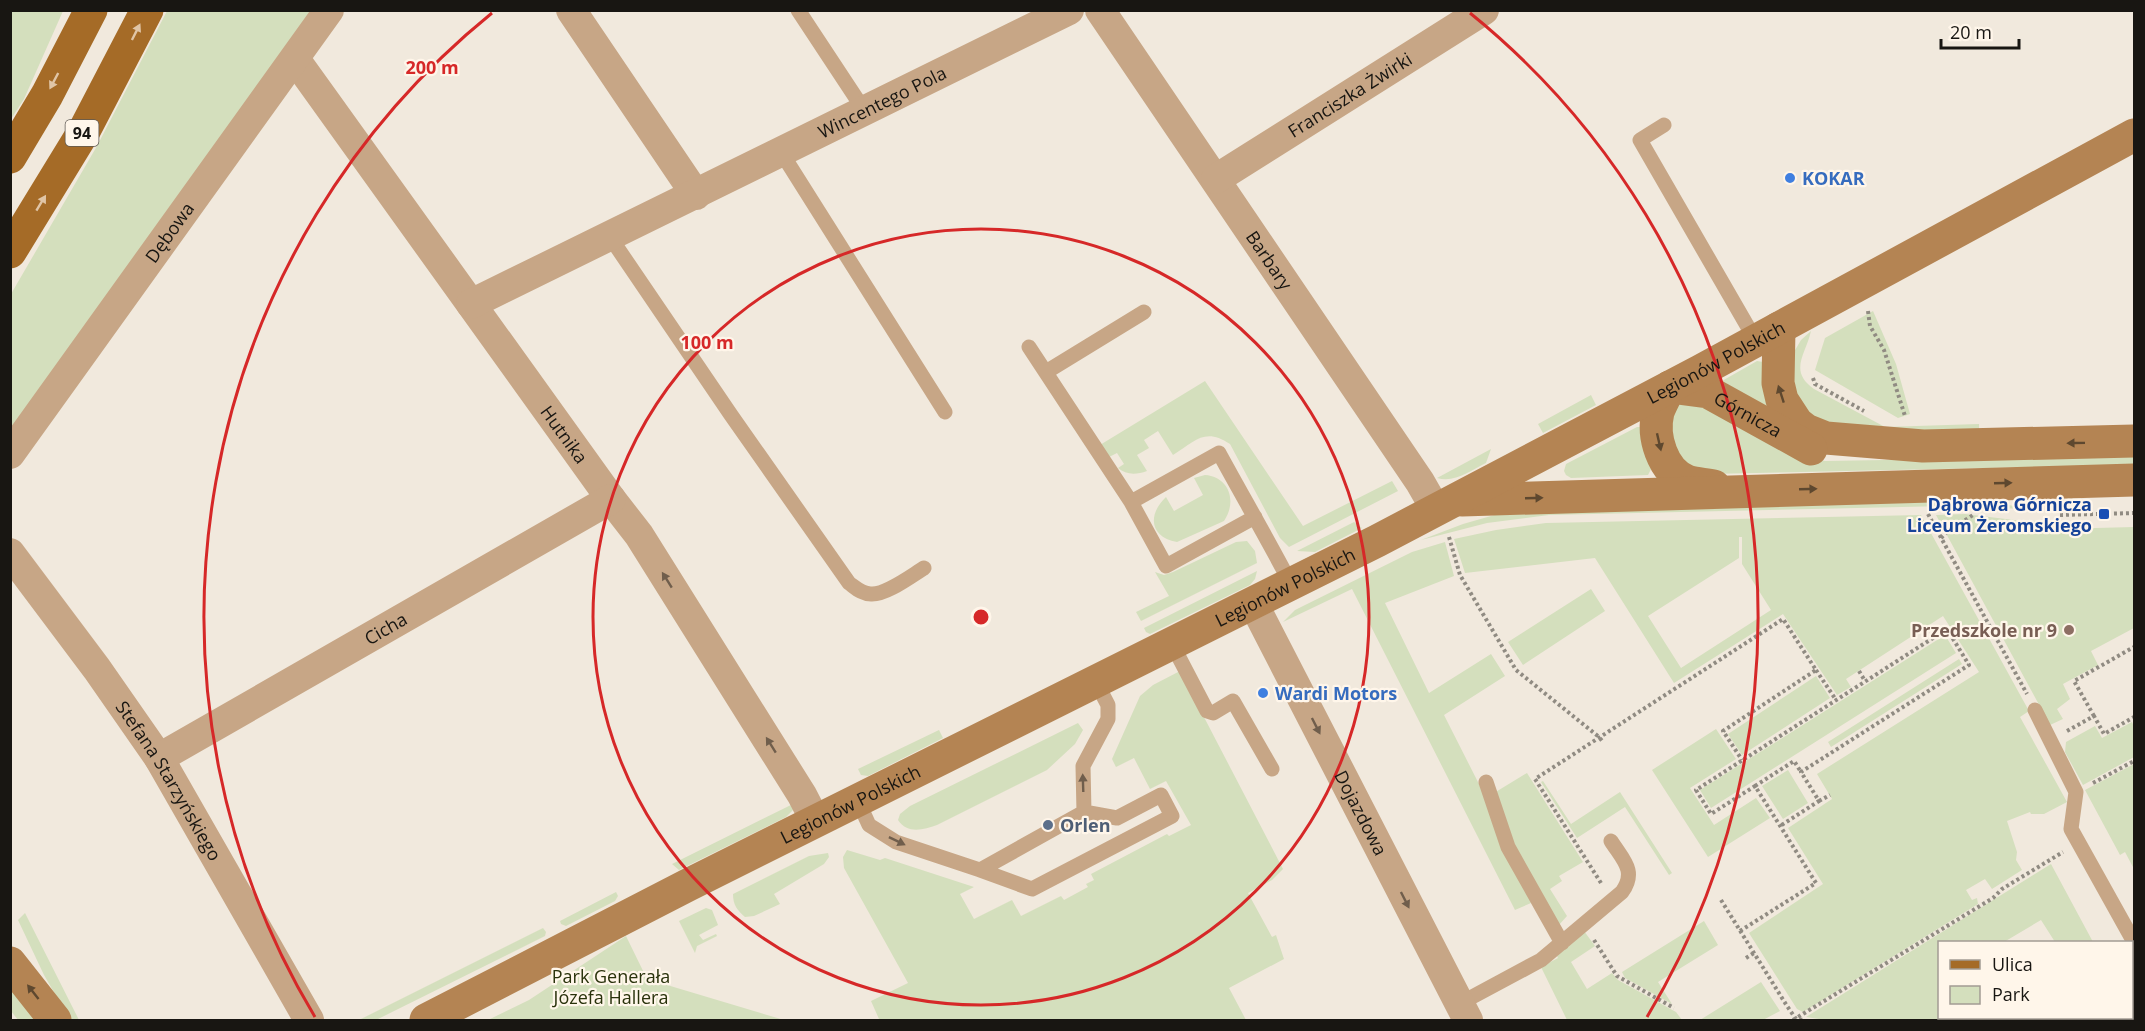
<svg xmlns="http://www.w3.org/2000/svg" width="2145" height="1031" font-family="'Open Sans',sans-serif">
  <style>
    .green { fill: #d4dfbd; fill-rule: evenodd }
    .lines { fill: none; stroke-linecap: round; stroke-linejoin: round }
    .path { stroke: #908b82; stroke-width: 4; stroke-dasharray: 3 3; stroke-linecap: butt }
    .lane { stroke: #c7a686; stroke-width: 15 }
    .street { stroke: #c7a686; stroke-width: 30 }
    .secondary { stroke: #b48453; stroke-width: 33 }
    .primary { stroke: #a56b27; stroke-width: 33 }
    .oneway { fill: #e0c5a6 }
    .oneway2 { fill: #5e482f }
    .oneway3 { fill: #705e4c }
    .ring { fill: none; stroke: #d62828; stroke-width: 3 }
    .shop-dot { fill: #3f7fe0; stroke: #fff6ea; stroke-width: 2 }
    .transit-dot { fill: #1a4fb4; stroke: #fff6ea; stroke-width: 2 }
    .education-dot { fill: #8d6e63; stroke: #fff6ea; stroke-width: 2 }
    .service-dot { fill: #5c6f8a; stroke: #fff6ea; stroke-width: 2 }
    .labels { text-anchor: middle; dominant-baseline: central; stroke-width: 4.5; stroke-linejoin: round; paint-order: stroke }
    .shield { fill: #fff6ea; stroke: #5d5953; stroke-width: 1.5 }
    .shield-label { font-size: 16px; font-weight: bold; fill: #181612 }
    .street-label { font-size: 18px; fill: #181612; stroke: #fff6ea }
    .shop-label { font-size: 18px; font-weight: bold; fill: #366cbe; stroke: #fff6ea; text-anchor: start }
    .transit-label { font-size: 18px; font-weight: bold; fill: #164399; stroke: #fff6ea; text-anchor: end }
    .education-label { font-size: 18px; font-weight: bold; fill: #785e54; stroke: #fff6ea; text-anchor: end }
    .service-label { font-size: 18px; font-weight: bold; fill: #4e5e75; stroke: #fff6ea; text-anchor: start }
    .park-label { font-size: 18px; fill: #29320b; stroke: #fff6ea }
    .centre { fill: #d62828; stroke: #fff6ea; stroke-width: 3 }
    .ring-label { font-size: 18px; text-anchor: middle; font-weight: bold; fill: #d62828; stroke: #fff6ea; stroke-width: 4.5; stroke-linejoin: round; paint-order: stroke }
  </style>
  <rect width="100%" height="100%" fill="#f1e9dd"/>
  <path class="green" d="M11,10L63,11L24,99L11,119Z
    M167,11H316L10,436L11,294L97,146Z
    M1873,311L1896,364L1910,414L1898,418L1815,370L1825,338Z
    M1811,331C1806,354 1788,371 1814,389L1885,427L1979,424V431L1847,433L1798,412L1791,357L1801,340Z
    M1757,361L1763,362L1771,410L1722,381Z
    M1205,381L1303,526L1392,481L1398,491L1289,547L1280,538L1230,444C1205,427 1195,441 1173,455L1158,431L1144,440L1149,448L1137,455L1147,471C1136,475 1126,475 1118,468L1124,464L1117,453L1107,458L1095,448Z
    M1591,395L1596,405L1543,433L1538,424Z
    M1688,400L1813,458L1825,461L2134,456V465L1709,474L1693,471L1668,441L1675,407Z
    M1637,427H1641L1651,469L1648,475L1571,478L1566,475L1564,471L1566,464Z
    M1491,449L1486,463C1470,471 1455,483 1437,478Z
    M1205,475C1230,477 1237,502 1224,521L1177,542C1150,537 1147,515 1166,497L1174,511L1203,495L1194,478Z
    M1983,499L2026,509L1947,506L1549,515L1487,523L1421,540L1463,524L1498,514Z
    M1965,514L2022,521H2056L2057,529L2134,527V628L2091,651L2098,665L2063,684L2070,699L2057,709L2063,719L2050,725L1936,515Z
    M1921,515L2029,711L2020,717L2067,802L2044,814H2031L2030,812L2007,821L2017,852L2016,860L2022,870L1992,889L1985,879L1966,890L1972,900L1977,898L1978,904L1803,1012L1797,1009L1749,933L1823,884L1788,828L1832,799L1817,774L1979,672L1943,616L1846,679L1851,687L1837,695L1783,614L1674,683L1595,558L1465,573L1454,539L1496,530L1546,523ZM1739,537H1742V564L1771,610L1681,668L1648,616L1739,558Z
    M1354,522L1362,528L1315,552L1297,551Z
    M1247,541L1255,551L1257,563L1141,621L1136,612L1169,596L1155,572L1164,575L1173,572L1236,542Z
    M1445,542L1454,576L1385,603L1429,693L1491,654L1505,676L1444,715L1482,790L1531,903L1515,910L1352,589L1283,622L1295,610L1412,552Z
    M1257,571L1255,579L1250,585L1150,634L1146,632L1144,628Z
    M1591,589L1605,611L1523,665L1508,642Z
    M1945,635L1956,653L1711,808L1700,790Z
    M1959,659L1962,664L1831,747L1828,742Z
    M1180,671L1283,869L1272,880L1248,893L1272,937L1276,935L1284,959L1229,988L1246,1020H877L879,1019L871,1001L908,983L844,868L843,857L847,850L880,860L885,858L974,887L960,894L974,919L1012,900L1021,916L1061,896L1064,900L1088,887L1086,884L1094,880L1091,874L1167,834L1169,836L1191,825L1166,781L1150,789L1134,758L1116,767L1112,759L1140,696L1153,685Z
    M1816,676L1830,698L1742,755L1728,734Z
    M2132,722L2134,727V757L2083,785L2065,752L2066,742L2095,726L2102,738Z
    M1078,723L1083,730L1075,744L1047,770L937,825C923,830 907,834 898,820L900,814L910,806Z
    M1716,729L1736,759L1690,788L1714,825L1756,798L1770,818L1708,857L1652,770Z
    M939,730L943,738L868,776L861,775L858,769Z
    M2134,764V869L2125,852L2120,855L2085,790Z
    M1788,770L1808,803L1783,819L1762,786Z
    M1527,773L1583,862L1559,876L1562,881L1550,889L1567,916L1558,926L1517,855L1494,793Z
    M1543,781L1571,824L1620,792L1672,873L1669,875L1625,807L1577,838L1541,782Z
    M795,803L793,810L786,817L679,870L672,864Z
    M828,853L829,857L824,864L774,894L780,904L754,916L745,917C737,910 733,905 733,894L809,856Z
    M2051,864L2093,942H2055L2041,920L2004,942H1940V1018H2010L2012,1020H1825L1806,1017Z
    M616,892L618,896L615,901L566,926L561,924L560,921Z
    M706,908L712,910L718,925L699,935L703,940L716,934L717,936L697,946L695,953L679,921Z
    M25,913L79,1020H70L44,975L18,920Z
    M1704,921L1718,945L1658,982L1672,1004L1625,978L1622,972Z
    M543,928L546,932L545,936L376,1020H359Z
    M1584,931L1595,946L1571,962L1587,989L1612,973L1618,980L1676,1012L1682,1020H1567L1541,967L1558,958L1557,956Z
    M626,936L647,979L784,1020H488L529,1000Z
    M1761,982L1780,1011L1763,1020H1700Z
    M10,985L37,1020H18L11,1011Z"/>
  <g class="lines">
    <path class="path" d="M1868,311L1870,326L1884,350L1905,416
      M1813,378L1815,384L1864,411
      M1928,514L2027,694
      M2060,515L2134,513
      M1449,537L1460,575L1516,670L1599,737L1603,742
      M1941,538L1947,532L1973,515
      M1816,670L1836,700
      M1859,671L1865,681
      M2094,716L2074,681L2134,647
      M2067,731L2094,716L2104,734L2134,717
      M2093,783L2134,761
      M1755,786L1794,761L1801,772
      M1819,801L1830,795
      M1601,883L1535,779L1783,619L1816,670L1723,731L1742,760
      M1721,900L1787,1006L1796,1019L1805,1020
      M1740,931L1816,883L1755,786L1711,814L1696,790L1947,629L1969,665L1801,772L1819,801L1780,826
      M1594,940L1617,976L1674,1008
      M1746,958L1754,953
      M2132,989L2134,988
      M1793,1020L1993,898L2002,889L2063,852
      M2078,1020L2084,1018"/>
    <path class="lane" d="M798,10L864,110
      M1664,125L1640,140L1756,341
      M781,152L945,412
      M610,237L731,415L849,583C856,588 862,594 871,594C886,595 911,576 924,568
      M1029,347L1131,502
      M1046,372L1144,312
      M1255,517L1166,566L1131,502L1219,453C1243,497 1268,540 1291,584
      M1172,644L1207,711L1213,713L1233,701L1272,769
      M2035,710L2076,792L2071,829L2134,942
      M1486,782L1508,847L1562,943
      M858,801L869,825L896,842L980,870L1084,812L1083,766L1108,719V705L1096,682
      M980,870L1032,889L1172,816L1161,795L1117,818L1084,812
      M1459,1004L1541,960L1622,892C1637,871 1623,860 1611,841"/>
    <g class="street">
      <path d="M571,10L696,195"/>
      <path id="s1" d="M1100,10L1420,482L1436,510"/>
      <path id="s2" d="M295,59L611,499L639,535L802,795L816,822"/>
      <path id="s3" d="M1216,179L1484,10"/>
      <path id="s4" d="M471,304L1069,10"/>
      <path id="s5" d="M10,454L329,10"/>
      <path id="s6" d="M10,553L97,669L159,758L309,1020"/>
      <path id="s7" d="M1253,603L1468,1020"/>
      <path id="s8" d="M159,758L611,499"/>
    </g>
    <g class="secondary">
      <path d="M1779,328L1778,383L1782,400L1797,423L1806,430L1826,438L1923,446L2134,441"/>
      <path id="s9" d="M1670,387L1708,392L1811,449"/>
      <path d="M1670,387C1666,395 1661,404 1658,412C1652,436 1662,471 1687,481C1695,484 1705,484 1714,486"/>
      <path d="M1462,500L2134,480"/>
      <path d="M10,963L55,1020"/>
      <path id="s10" d="M426,1020L688,885L1377,541L1700,371L2134,135"/>
    </g>
    <path class="primary" d="M10,157L47,95L91,10
      M10,252L84,131L147,10"/>
  </g>
  <defs><path id="oneway-solid" d="M-6-.8H1V-3.2L6.5 0L1 3.2V.8H-6Z" transform="scale(1.5)"/></defs>
  <g class="oneway">
    <use href="#oneway-solid" transform="translate(136 32) rotate(-63)"/>
    <use href="#oneway-solid" transform="translate(54 81) rotate(118)"/>
    <use href="#oneway-solid" transform="translate(41 203) rotate(-59)"/>
  </g>
  <g class="oneway2">
    <use href="#oneway-solid" transform="translate(1781 394) rotate(-108)"/>
    <use href="#oneway-solid" transform="translate(1659 442) rotate(77)"/>
    <use href="#oneway-solid" transform="translate(2076 443) rotate(179)"/>
    <use href="#oneway-solid" transform="translate(2003 483) rotate(-2)"/>
    <use href="#oneway-solid" transform="translate(1808 489) rotate(-2)"/>
    <use href="#oneway-solid" transform="translate(1534 498) rotate(-2)"/>
    <use href="#oneway-solid" transform="translate(33 992) rotate(-128)"/>
  </g>
  <g class="oneway3">
    <use href="#oneway-solid" transform="translate(667 580) rotate(-122)"/>
    <use href="#oneway-solid" transform="translate(1316 726) rotate(63)"/>
    <use href="#oneway-solid" transform="translate(771 745) rotate(-122)"/>
    <use href="#oneway-solid" transform="translate(1083 783) rotate(-92)"/>
    <use href="#oneway-solid" transform="translate(897 841) rotate(26)"/>
    <use href="#oneway-solid" transform="translate(1405 900) rotate(63)"/>
  </g>
  <g class="ring">
    <circle cx="981" cy="617" r="388"/>
    <path d="M315 1017A777 777 0 0 1 492 13M1470 13A777 777 0 0 1 1647 1017"/>
  </g>
  <g class="shop-dot">
    <circle cx="1790" cy="178" r="6"/>
    <circle cx="1263" cy="693" r="6"/>
  </g>
  <rect class="transit-dot" x="2098" y="508" width="12" height="12" rx="3"/>
  <circle class="education-dot" cx="2069" cy="630" r="6"/>
  <circle class="service-dot" cx="1048" cy="825" r="6"/>
  <g class="labels">
    <rect class="shield" x="65.5" y="120" width="33" height="26" rx="4.5"/>
    <g class="shield-label">
      <text x="82" y="133">94</text>
    </g>
    <g class="street-label">
      <text stroke="none"><textPath href="#s3" startOffset="158">Franciszka Żwirki</textPath></text>
      <text stroke="none"><textPath href="#s4" startOffset="458">Wincentego Pola</textPath></text>
      <text stroke="none"><textPath href="#s5" startOffset="273">Dębowa</textPath></text>
      <text stroke="none"><textPath href="#s1" startOffset="302">Barbary</textPath></text>
      <text stroke="none"><textPath href="#s10" startOffset="1448">Legionów Polskich</textPath></text>
      <text stroke="none"><textPath href="#s9" startOffset="84">Górnicza</textPath></text>
      <text stroke="none"><textPath href="#s2" startOffset="462">Hutnika</textPath></text>
      <text stroke="none"><textPath href="#s10" startOffset="962">Legionów Polskich</textPath></text>
      <text stroke="none"><textPath href="#s8" startOffset="261">Cicha</textPath></text>
      <text stroke="none"><textPath href="#s6" startOffset="278">Stefana Starzyńskiego</textPath></text>
      <text stroke="none"><textPath href="#s10" startOffset="476">Legionów Polskich</textPath></text>
      <text stroke="none"><textPath href="#s7" startOffset="236">Dojazdowa</textPath></text>
    </g>
    <g class="shop-label">
      <text x="1802" y="178">KOKAR</text>
      <text x="1275" y="693">Wardi Motors</text>
    </g>
    <g class="transit-label">
      <text x="2092" y="504">Dąbrowa Górnicza<tspan x="2092" dy="21">Liceum Żeromskiego</tspan></text>
    </g>
    <g class="education-label">
      <text x="2057" y="630">Przedszkole nr 9</text>
    </g>
    <g class="service-label">
      <text x="1060" y="825">Orlen</text>
    </g>
    <g class="park-label">
      <text x="611" y="976">Park Generała<tspan x="611" dy="21">Józefa Hallera</tspan></text>
    </g>
  </g>
  <circle cx="981" cy="617" r="9" class="centre"/>
  <g class="ring-label">
    <text x="432" y="74">200 m</text>
    <text x="707" y="349">100 m</text>
  </g>
  <rect width="2145" height="1031" fill="none" stroke="#181612" stroke-width="24"/>
  <rect x="1938" y="941" width="195" height="78" fill="#fff6ea" stroke="#a39c94" stroke-width="1.5"/>
  <rect x="1950" y="960" width="30" height="9" fill="#a56b27" stroke="#a39c94" stroke-width="1.5"/>
  <text x="1992" y="971" font-size="18" fill="#181612">Ulica</text>
  <rect x="1950" y="986" width="30" height="18" fill="#d4dfbd" stroke="#a39c94" stroke-width="1.5"/>
  <text x="1992" y="1001" font-size="18" fill="#181612">Park</text>
  <path d="M1941 39v9h78v-9" fill="none" stroke="#181612" stroke-width="3"/>
  <text x="1950" y="39" font-size="18" fill="#181612" stroke="#fff6ea" stroke-width="4.5" paint-order="stroke">20 m</text>
</svg>
